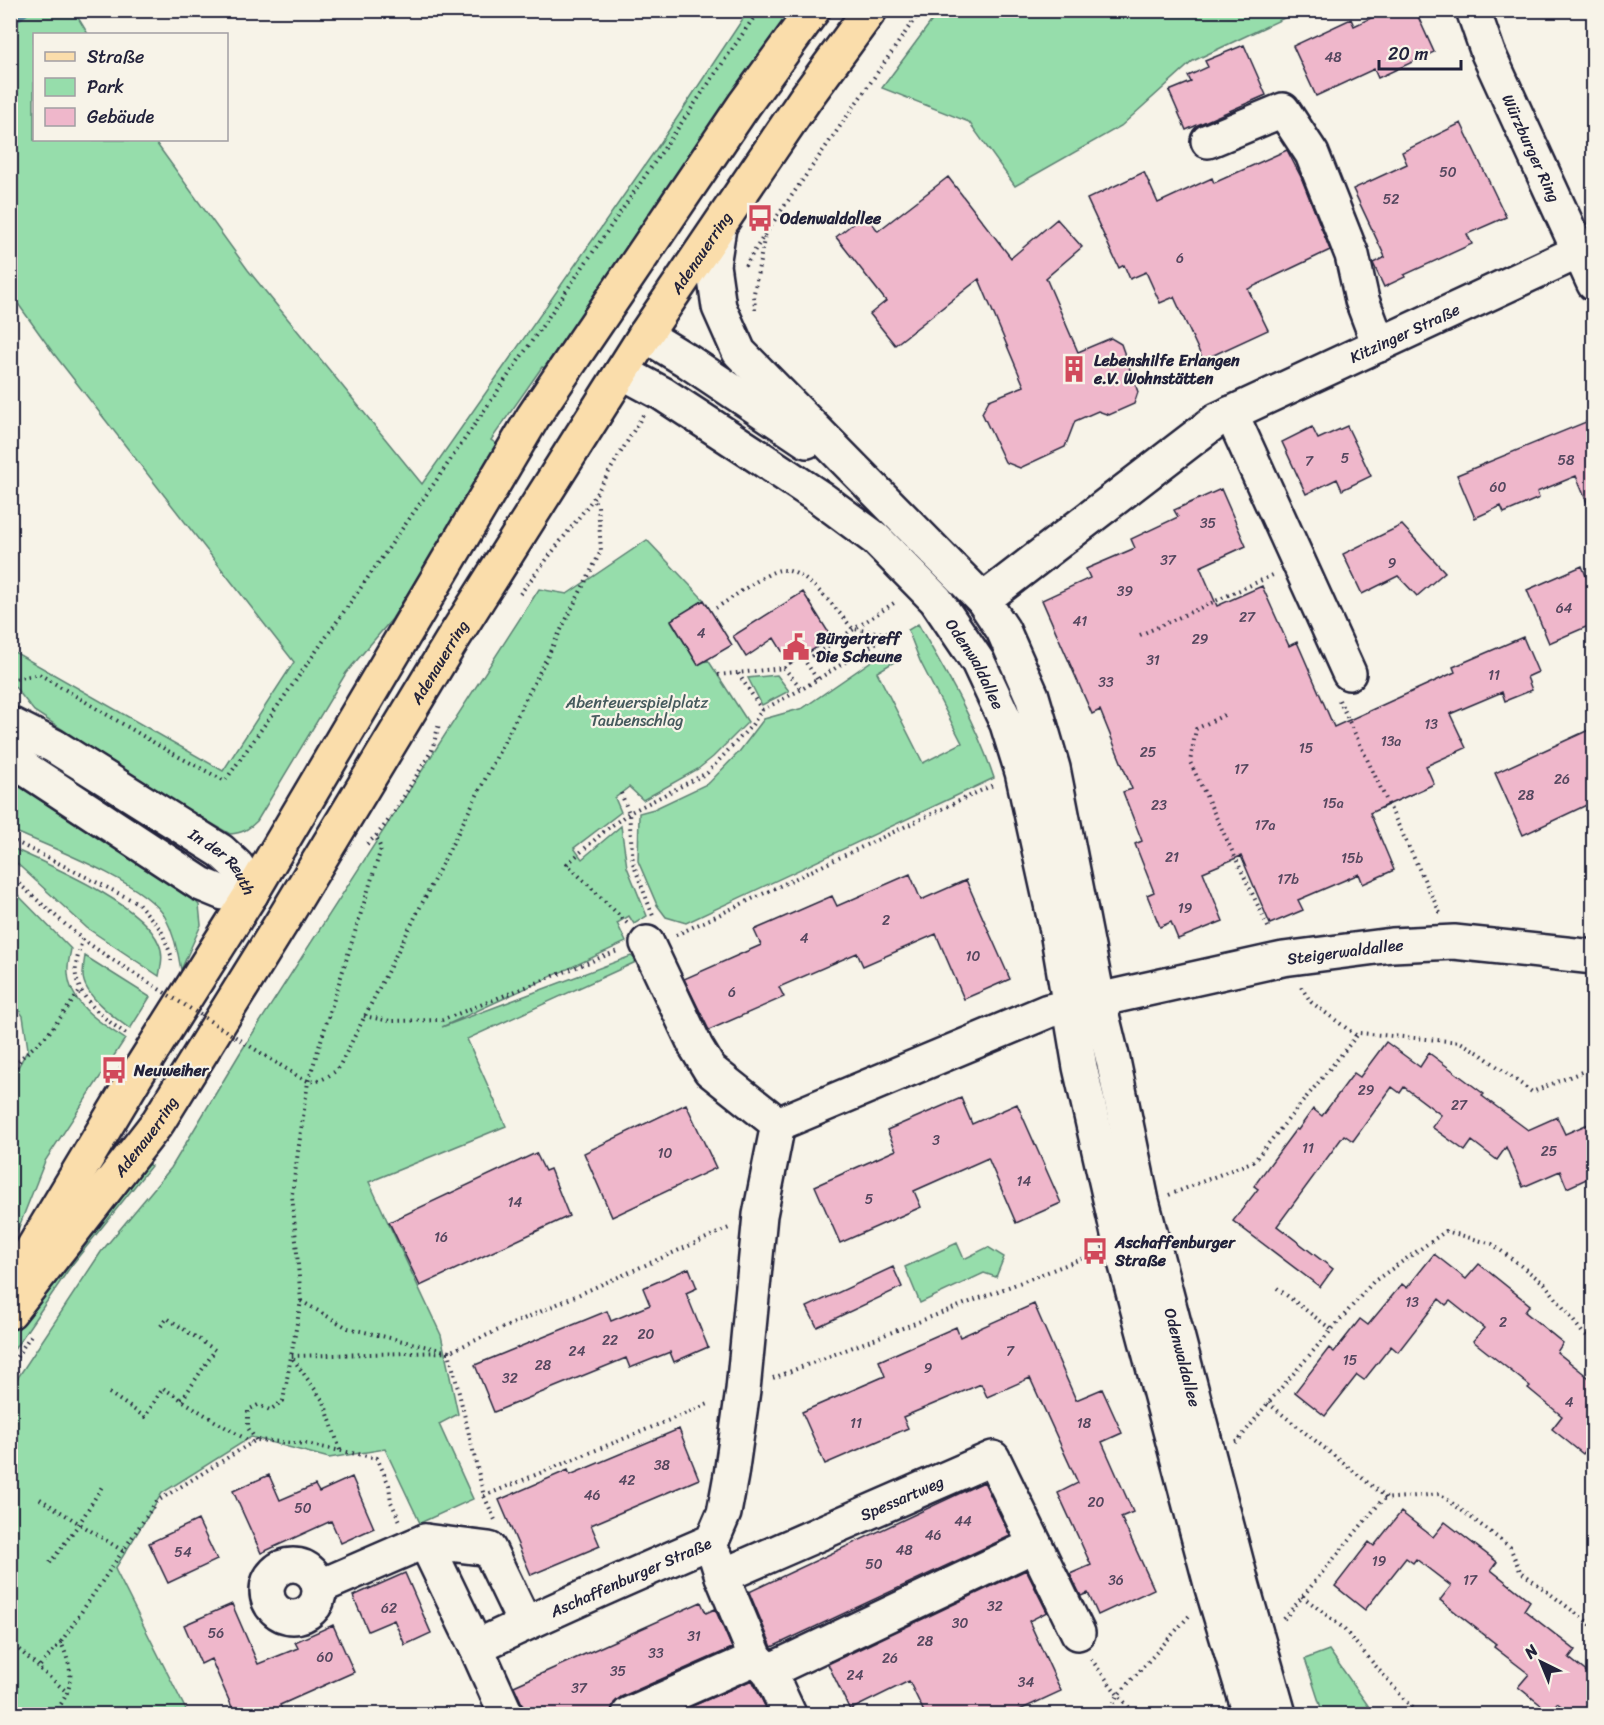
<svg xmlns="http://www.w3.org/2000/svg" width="1604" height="1725" font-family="Sriracha,sans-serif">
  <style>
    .green { fill: #96ddab; stroke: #5c8073; stroke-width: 1.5 }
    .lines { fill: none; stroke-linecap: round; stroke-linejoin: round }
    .stream { stroke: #6292a4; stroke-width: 8 }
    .building { fill: #efb7cb; stroke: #22223b; stroke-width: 1.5 }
    .minor-casing { stroke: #22223b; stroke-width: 38 }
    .major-casing { stroke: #22223b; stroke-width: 38 }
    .path { stroke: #22223b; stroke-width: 4; stroke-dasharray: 1.5 4.5; stroke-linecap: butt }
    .minor { stroke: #f7f3e8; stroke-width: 33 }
    .major { stroke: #faddab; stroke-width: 33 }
    .path-bridge { stroke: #22223b; stroke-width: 4; stroke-dasharray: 1.5 4.5; stroke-linecap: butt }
    .labels { text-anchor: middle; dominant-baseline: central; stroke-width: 4.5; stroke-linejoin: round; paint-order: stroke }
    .number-label { font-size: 14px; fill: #55475f }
    .street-label { font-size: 16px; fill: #22223b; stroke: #f7f3e8 }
    .poi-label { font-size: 16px; font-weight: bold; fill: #22223b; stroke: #f7f3e8; text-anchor: start }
    .park-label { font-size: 16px; fill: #455a5d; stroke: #f7f3e8 }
  </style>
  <rect width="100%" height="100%" fill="#f7f3e8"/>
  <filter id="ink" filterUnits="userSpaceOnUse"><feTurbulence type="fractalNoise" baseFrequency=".0167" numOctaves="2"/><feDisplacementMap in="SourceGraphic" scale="12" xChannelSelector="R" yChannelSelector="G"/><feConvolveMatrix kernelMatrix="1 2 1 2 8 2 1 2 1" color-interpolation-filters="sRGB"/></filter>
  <g filter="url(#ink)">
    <path class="green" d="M10,11H74L88,34H34V140H154L248,270L422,484L659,145L748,11H793L549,370L542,367L491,440L498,445L392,619L346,673L257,821C248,830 242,833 230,834L169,799L34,711L11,682V650L223,771L294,662L54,354L11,294Z
      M939,11V10L1299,11L1193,61L1121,126L1015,186L969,122L882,88Z
      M647,540L704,600L671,621L698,665L708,660L748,722L713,757L698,769L643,800L629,787L615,798L621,812L574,848L582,859L621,826L627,867L647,916L634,924L629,916L617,923L626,942L442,1027L631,956L638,961L467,1039L506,1126L369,1182L441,1335L458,1414L439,1424L473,1499L420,1523L385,1449L329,1458L251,1437L162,1493L115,1569L188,1714H11V1388L101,1252L171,1168L240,1053L539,589L567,594Z
      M918,624C947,674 976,723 994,778L686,923L666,917L657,905L638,861L639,813L654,809L709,783L739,752L764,719L803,708L886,651L894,662L877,672L923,763L962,743L920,661L908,630Z
      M777,675L789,691L762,705L748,678Z
      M10,780L134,861L179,883L199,905L201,925L181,970C178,951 174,934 165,917C146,883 48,846 11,830Z
      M10,847C49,865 143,904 159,944C164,954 161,966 159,976L87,928L11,858Z
      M11,888L71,949C70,956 67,965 68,973C70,1005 101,1023 125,1039L45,1161L11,1247V1080L28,1049L23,1016L11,999Z
      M85,956L150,997L130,1029C115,1018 84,996 83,976C83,969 84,962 85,956Z
      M146,1163L151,1166L71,1266L11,1354V1328Z
      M957,1243L964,1259L988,1247L1004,1257L996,1277L984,1273L920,1303L905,1267Z
      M1329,1650L1374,1714H1323L1305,1659Z"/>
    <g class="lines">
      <path class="stream" d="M10,22L28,10"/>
    </g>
    <path class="building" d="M1388,10H1415L1434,52L1378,78L1374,69L1316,96L1293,46L1351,19L1354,26Z
      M1244,45L1266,95L1186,130L1169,91L1191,82L1188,76L1208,67L1205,61Z
      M1461,123L1506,217L1467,234L1472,244L1404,275L1405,277L1384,287L1373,263L1385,257L1353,189L1407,164L1402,152Z
      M1287,150L1301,177L1330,250L1248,289L1268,330L1203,360L1174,297L1160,303L1146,272L1130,279L1124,265L1119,268L1087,199L1144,172L1158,203L1212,178L1214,183Z
      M948,177L1011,258L1057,219L1082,247L1046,278L1078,352L1111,338L1121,344L1138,392L1134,404L1109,415L1098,411L1075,421L1065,447L1020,468L1005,462L982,413L989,400L1024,386L979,279L895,345L870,314L886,301L836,237L865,214L878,231Z
      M1593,419V517L1576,476L1537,492L1539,498L1504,513L1501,506L1475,518L1457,475Z
      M1347,426L1371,476L1342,490L1337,479L1306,494L1282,442L1312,427L1318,439Z
      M1221,489L1246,546L1200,567L1217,606L1262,586L1289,646L1297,642L1334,727L1455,672L1453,667L1523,637L1538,672L1527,677L1532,690L1505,701L1502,692L1450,714L1466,748L1426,766L1434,784L1370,813L1394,870L1363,884L1359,874L1298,900L1303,910L1270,924L1241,856L1203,872L1223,921L1178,939L1171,922L1160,927L1147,895L1154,892L1135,844L1142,841L1123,792L1132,789L1100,710L1092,714L1042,600L1090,578L1086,569L1135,548L1131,539L1178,517L1174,510Z
      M1402,525L1445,572L1417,596L1398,576L1362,594L1343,554Z
      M1582,566L1593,593V624L1549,643L1527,590Z
      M803,592L832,638L790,664L774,638L746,657L733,636Z
      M704,600L732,645L698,665L671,620Z
      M1593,728V802L1523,835L1495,773Z
      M910,874L921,900L966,880L1010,979L964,999L936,934L863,966L857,953L779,987L784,997L709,1030L684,979L761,945L754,930L832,896L837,906Z
      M1386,1042L1420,1067L1429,1053L1484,1094L1482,1096L1528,1130L1557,1117L1565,1134L1588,1124L1593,1137V1176L1567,1188L1560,1171L1523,1187L1506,1147L1497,1160L1472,1141L1465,1151L1432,1127L1441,1115L1404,1087L1400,1093L1392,1087L1353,1141L1344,1135L1277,1226L1333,1269L1320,1287L1233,1221L1258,1189L1254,1186L1296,1129L1298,1130L1313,1109L1322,1116L1354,1073L1360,1077Z
      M961,1098L972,1124L1017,1104L1061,1203L1016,1223L988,1158L914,1191L921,1207L840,1243L815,1186L896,1150L887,1130Z
      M686,1104L716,1168L612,1217L584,1153Z
      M536,1153L545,1171L550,1169L569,1216L420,1286L389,1222Z
      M1434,1254L1466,1279L1479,1264L1530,1305L1525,1312L1563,1343L1557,1352L1593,1381V1441L1583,1454L1552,1429L1562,1416L1528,1388L1530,1386L1473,1341L1484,1328L1450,1301L1446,1305L1439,1299L1398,1352L1391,1346L1364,1380L1357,1375L1325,1416L1295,1392L1329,1348L1334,1352L1360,1319L1368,1325L1402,1284L1407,1288Z
      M893,1267L902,1287L817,1327L807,1307Z
      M689,1268L697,1288L686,1293L708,1347L674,1362L670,1352L630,1368L626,1358L494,1412L475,1365L607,1311L611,1321L650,1305L643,1288Z
      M1034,1304L1076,1400L1102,1389L1122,1433L1102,1442L1133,1512L1121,1517L1154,1589L1098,1615L1088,1593L1081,1596L1070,1574L1091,1565L1058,1493L1078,1483L1030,1378L987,1397L981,1384L903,1417L908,1428L825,1464L802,1412L885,1376L879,1361L956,1327L960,1337Z
      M679,1429L699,1479L591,1525L600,1546L531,1575L499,1500L568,1470L570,1475Z
      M269,1475L280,1500L315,1485L319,1492L352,1477L374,1528L341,1543L331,1521L261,1553L233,1491Z
      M984,1482L1010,1536L772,1647L749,1592Z
      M1401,1512L1433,1537L1445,1522L1497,1562L1491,1570L1530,1601L1524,1610L1575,1650L1569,1658L1593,1677V1714H1572L1557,1703L1550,1712L1518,1687L1529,1674L1494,1647L1496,1644L1440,1600L1451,1586L1416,1559L1413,1563L1406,1558L1365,1610L1335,1586L1369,1542L1374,1546Z
      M198,1520L217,1560L168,1583L149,1543Z
      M1026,1570L1047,1612L1029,1621L1061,1691L1011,1714H925L909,1681L850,1710L828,1664Z
      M405,1573L431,1633L405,1645L394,1620L368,1631L353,1596Z
      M701,1602L706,1613L715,1609L732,1648L621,1697L614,1703L611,1714H525L523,1706L514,1686Z
      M232,1604L258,1664L298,1648L295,1642L333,1625L354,1672L280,1705L284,1714H235L211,1659L201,1664L184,1625Z
      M752,1680L769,1714H674Z"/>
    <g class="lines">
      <defs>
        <g id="minor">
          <path id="s1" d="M1473,10L1488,53L1594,284"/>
          <path d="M1208,141L1283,110L1312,154L1352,255L1362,300L1379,345"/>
          <path id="s2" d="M719,228L713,265L719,307L739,352L983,600L1003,630L1032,696L1053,768L1098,999L1113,1060L1142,1201L1243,1587L1279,1714"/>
          <path d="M645,335L686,360L807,441"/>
          <path id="s3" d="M622,372L663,394L753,453L822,499L876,539L936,600L978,662L1007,724L1022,772L1057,931L1080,1067L1120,1243L1212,1588L1250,1714"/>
          <path d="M1231,413L1349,673"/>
          <path id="s4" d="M983,600L1217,420L1578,252"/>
          <path id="s5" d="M10,724L54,746L221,851L237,866L251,894"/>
          <path d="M10,755L29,771L201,884L223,893L251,894"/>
          <path d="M647,943L696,1047L710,1070L778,1124"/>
          <path id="s6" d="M778,1124L1048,1011L1283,959L1392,945L1454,942L1594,957"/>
          <path d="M716,1557L722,1576L756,1658L769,1671L789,1714"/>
          <circle cx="293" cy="1591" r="26"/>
          <path id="s7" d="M722,1576L993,1458L1078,1633"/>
          <path d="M319,1587L425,1541"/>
          <path id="s8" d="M525,1624L489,1549L425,1541L476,1647C554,1610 633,1575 712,1541L724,1513L731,1475L743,1390L760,1215L778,1124"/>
          <path d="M476,1647L506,1714"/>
          <path d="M769,1671L1035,1545"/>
          <path d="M629,1714L756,1658"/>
        </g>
        <g id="major">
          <path d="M15,1278L136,1076L251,894L533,417L744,105L813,10"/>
          <path id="s9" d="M10,1312L158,1122L285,917L451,642L645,335L805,99L870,10"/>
        </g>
      </defs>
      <use href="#minor" class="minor-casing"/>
      <use href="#major" class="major-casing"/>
      <path class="path" d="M745,266L765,234L921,10
        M755,310L754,293L765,234
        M520,594L593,499L643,415
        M716,608C730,600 766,572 780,570C806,568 837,611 853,629L890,634
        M1140,635L1273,575
        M718,675L784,668L802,689L890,634
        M817,679L805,661L897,601
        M10,680L39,674L168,751L225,781L440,475L759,10
        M1339,700L1440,913
        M762,710L802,689
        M1224,715L1196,729L1190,762L1270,931
        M621,793L629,813L633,863L653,916
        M10,839L138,903L161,930L171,955V962
        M367,844L376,836L392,816L432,750L439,724
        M10,876L82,939L108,957
        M627,923L567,864L607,829L629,813L707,773L752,725L762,710L738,673
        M676,935L995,784
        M82,939C80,950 74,965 76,976C81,1003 108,1021 129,1036
        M1301,987L1311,1002L1357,1036
        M364,1016L390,1021L442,1020L620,950
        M280,1065C305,1080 311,1091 338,1069L601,551L598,506L593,499
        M10,1077L21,1058L48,1034L81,990
        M1169,1195L1254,1161L1359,1033L1460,1042L1479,1053L1532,1092L1594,1067
        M1277,1288L1332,1330
        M301,1301L348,1328L449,1352L729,1228
        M161,1326L167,1318L215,1350L182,1400
        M10,1367L31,1335
        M773,1378L1094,1254
        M109,1393L145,1417L163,1388L213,1420L251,1442
        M1268,1403L1387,1498
        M256,1440L248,1428V1410L258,1405L270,1410L283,1401L301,1301L292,1194L308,1082L381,849L376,836
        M1235,1442L1238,1441L1268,1403L1373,1282L1446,1231L1492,1244L1545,1284L1582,1332L1594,1341
        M340,1450L324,1402L291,1356L449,1352L484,1496L495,1520
        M484,1496L711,1403
        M40,1499L123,1551
        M50,1563L79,1524L103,1485
        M1302,1596L1342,1627L1417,1714
        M1284,1619L1383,1499L1440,1494L1510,1547L1520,1571L1594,1627
        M10,1642L39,1667
        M61,1642L39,1667L41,1670L68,1693
        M1091,1659L1118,1695L1135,1714
        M54,1714C75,1686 74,1674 61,1642L156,1502L256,1440L306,1444L377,1458L389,1485L391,1502L400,1521
        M1108,1714L1118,1695L1189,1616"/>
      <use href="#minor" class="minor"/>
      <use href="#major" class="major"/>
      <path class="path-bridge" d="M108,957L280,1065"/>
    </g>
  </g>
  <defs>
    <symbol id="bus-bare" viewBox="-9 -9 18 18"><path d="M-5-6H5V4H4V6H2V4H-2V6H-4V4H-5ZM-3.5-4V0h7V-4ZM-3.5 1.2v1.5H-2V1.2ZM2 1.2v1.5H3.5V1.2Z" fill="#d1495b" stroke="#f7f3e8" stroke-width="2.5" paint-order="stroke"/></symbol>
    <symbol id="building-bare" viewBox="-9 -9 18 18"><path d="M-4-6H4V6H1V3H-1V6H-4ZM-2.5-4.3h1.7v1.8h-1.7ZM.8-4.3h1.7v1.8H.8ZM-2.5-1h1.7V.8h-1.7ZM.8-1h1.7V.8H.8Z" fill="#d1495b" stroke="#f7f3e8" stroke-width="2.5" paint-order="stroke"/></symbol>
    <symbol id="civic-bare" viewBox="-9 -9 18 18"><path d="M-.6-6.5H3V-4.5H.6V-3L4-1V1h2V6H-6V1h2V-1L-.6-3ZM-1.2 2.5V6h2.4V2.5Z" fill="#d1495b" stroke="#f7f3e8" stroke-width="2.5" paint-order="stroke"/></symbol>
  </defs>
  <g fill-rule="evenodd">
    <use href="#bus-bare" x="741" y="199" width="38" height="38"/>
    <use href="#building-bare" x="1055" y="350" width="38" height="38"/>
    <use href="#civic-bare" x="777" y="628" width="38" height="38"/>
    <use href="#bus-bare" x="95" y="1051" width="38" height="38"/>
    <use href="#bus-bare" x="1076" y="1232" width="38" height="38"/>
  </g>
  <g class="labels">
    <g class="number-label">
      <text x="1333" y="57">48</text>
      <text x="1448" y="172">50</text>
      <text x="1391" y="199">52</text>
      <text x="1180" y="258">6</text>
      <text x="1345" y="458">5</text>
      <text x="1566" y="460">58</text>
      <text x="1309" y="461">7</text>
      <text x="1498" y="487">60</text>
      <text x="1208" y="523">35</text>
      <text x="1168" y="560">37</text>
      <text x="1392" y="563">9</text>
      <text x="1125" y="591">39</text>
      <text x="1564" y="608">64</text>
      <text x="1247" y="617">27</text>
      <text x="1080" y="621">41</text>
      <text x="701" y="633">4</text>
      <text x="1200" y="639">29</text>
      <text x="1153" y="660">31</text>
      <text x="1494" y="675">11</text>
      <text x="1106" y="682">33</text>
      <text x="1431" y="724">13</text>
      <text x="1391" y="741">13a</text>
      <text x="1306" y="748">15</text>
      <text x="1148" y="752">25</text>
      <text x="1241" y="769">17</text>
      <text x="1562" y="779">26</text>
      <text x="1526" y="795">28</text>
      <text x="1333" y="803">15a</text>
      <text x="1159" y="805">23</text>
      <text x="1265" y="825">17a</text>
      <text x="1172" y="857">21</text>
      <text x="1352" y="858">15b</text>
      <text x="1288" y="879">17b</text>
      <text x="1185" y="908">19</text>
      <text x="886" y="920">2</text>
      <text x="804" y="938">4</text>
      <text x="973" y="956">10</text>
      <text x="732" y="992">6</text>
      <text x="1366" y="1090">29</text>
      <text x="1459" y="1105">27</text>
      <text x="936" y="1140">3</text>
      <text x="1308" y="1148">11</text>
      <text x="1549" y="1151">25</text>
      <text x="665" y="1153">10</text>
      <text x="1024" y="1181">14</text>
      <text x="869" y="1199">5</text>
      <text x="515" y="1202">14</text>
      <text x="441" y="1237">16</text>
      <text x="1412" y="1302">13</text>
      <text x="1503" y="1322">2</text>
      <text x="646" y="1334">20</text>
      <text x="610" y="1340">22</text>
      <text x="577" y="1351">24</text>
      <text x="1010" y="1351">7</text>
      <text x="1350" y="1360">15</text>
      <text x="543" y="1365">28</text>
      <text x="928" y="1368">9</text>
      <text x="510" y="1378">32</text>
      <text x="1569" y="1402">4</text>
      <text x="856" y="1423">11</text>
      <text x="1084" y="1423">18</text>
      <text x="662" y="1465">38</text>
      <text x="627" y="1480">42</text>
      <text x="592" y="1495">46</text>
      <text x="1096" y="1502">20</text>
      <text x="303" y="1508">50</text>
      <text x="963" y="1521">44</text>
      <text x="933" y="1535">46</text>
      <text x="904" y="1550">48</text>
      <text x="183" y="1552">54</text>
      <text x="1379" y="1561">19</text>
      <text x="874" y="1564">50</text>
      <text x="1116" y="1580">36</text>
      <text x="1470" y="1580">17</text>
      <text x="995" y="1606">32</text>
      <text x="389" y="1608">62</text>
      <text x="960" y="1623">30</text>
      <text x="216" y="1633">56</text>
      <text x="694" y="1636">31</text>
      <text x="925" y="1641">28</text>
      <text x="656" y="1653">33</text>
      <text x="325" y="1657">60</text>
      <text x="890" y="1658">26</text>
      <text x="618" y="1671">35</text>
      <text x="855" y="1675">24</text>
      <text x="1026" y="1682">34</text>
      <text x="579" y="1688">37</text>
    </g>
    <g class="street-label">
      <text stroke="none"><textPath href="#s1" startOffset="150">Würzburger Ring</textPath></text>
      <text stroke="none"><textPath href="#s9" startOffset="1266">Adenauerring</textPath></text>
      <text stroke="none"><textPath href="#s4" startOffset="502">Kitzinger Straße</textPath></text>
      <text stroke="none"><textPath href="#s9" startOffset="780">Adenauerring</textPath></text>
      <text stroke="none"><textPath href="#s3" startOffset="465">Odenwaldallee</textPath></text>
      <text stroke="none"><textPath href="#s5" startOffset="255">In der Reuth</textPath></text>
      <text stroke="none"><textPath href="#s6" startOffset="596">Steigerwaldallee</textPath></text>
      <text stroke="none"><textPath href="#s9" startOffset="222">Adenauerring</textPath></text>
      <text stroke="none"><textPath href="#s2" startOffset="1264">Odenwaldallee</textPath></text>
      <text stroke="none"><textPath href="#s7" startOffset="196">Spessartweg</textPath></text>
      <text stroke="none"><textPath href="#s8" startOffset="435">Aschaffenburger Straße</textPath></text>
    </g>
    <g class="poi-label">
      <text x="780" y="218">Odenwaldallee</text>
      <text x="1094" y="360">Lebenshilfe Erlangen<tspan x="1094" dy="18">e.V. Wohnstätten</tspan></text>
      <text x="816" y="638">Bürgertreff<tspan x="816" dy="18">Die Scheune</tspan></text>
      <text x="134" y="1070">Neuweiher</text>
      <text x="1115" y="1242">Aschaffenburger<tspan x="1115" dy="18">Straße</tspan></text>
    </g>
    <g class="park-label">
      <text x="637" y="702">Abenteuerspielplatz<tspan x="637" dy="18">Taubenschlag</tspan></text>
    </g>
  </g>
  <rect width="1604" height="1725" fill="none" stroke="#f7f3e8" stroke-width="36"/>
  <rect x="18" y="18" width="1568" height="1689" fill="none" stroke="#22223b" stroke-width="2" filter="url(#ink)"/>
  <rect x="33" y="33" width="195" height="108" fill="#f7f3e8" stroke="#a29fa3" stroke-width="1.5"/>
  <rect x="45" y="52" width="30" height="9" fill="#faddab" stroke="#a29fa3" stroke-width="1.5"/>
  <text x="87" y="63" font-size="18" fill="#22223b">Straße</text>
  <rect x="45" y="78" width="30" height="18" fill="#96ddab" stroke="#a29fa3" stroke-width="1.5"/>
  <text x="87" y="93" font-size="18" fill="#22223b">Park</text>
  <rect x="45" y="108" width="30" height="18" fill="#efb7cb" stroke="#a29fa3" stroke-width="1.5"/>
  <text x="87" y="123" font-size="18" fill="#22223b">Gebäude</text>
  <g transform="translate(1541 1662) rotate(317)" stroke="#f7f3e8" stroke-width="4.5" paint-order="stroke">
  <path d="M0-4.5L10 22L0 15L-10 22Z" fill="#22223b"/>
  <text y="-9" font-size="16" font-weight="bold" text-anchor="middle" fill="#22223b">N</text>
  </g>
  <path d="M1379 60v9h82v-9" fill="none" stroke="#22223b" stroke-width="3"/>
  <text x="1388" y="60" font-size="18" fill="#22223b" stroke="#f7f3e8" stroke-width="4.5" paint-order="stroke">20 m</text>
</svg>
